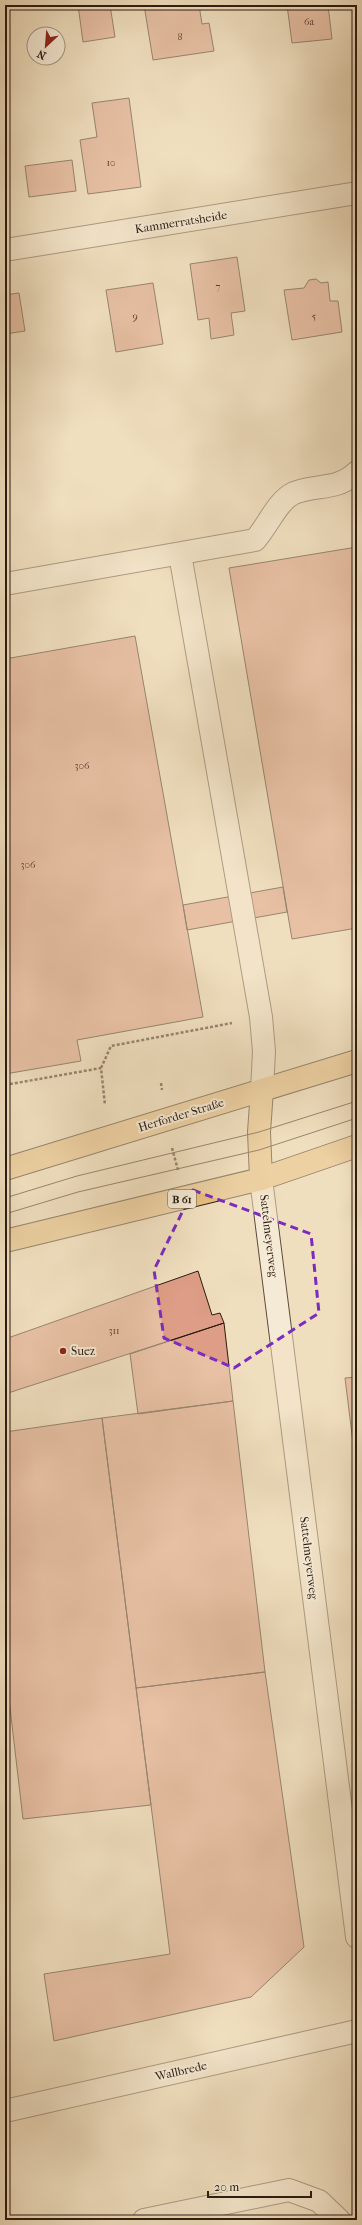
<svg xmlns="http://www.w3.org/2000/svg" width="362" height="2225" font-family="'IM FELL French Canon',serif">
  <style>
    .building { fill: #de9d86; stroke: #2a1b10 }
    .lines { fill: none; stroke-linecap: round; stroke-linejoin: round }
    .minor-casing { stroke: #5c4c3c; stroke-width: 24 }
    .major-casing { stroke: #2a1b10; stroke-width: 24 }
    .path { stroke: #2a1b10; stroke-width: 2.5; stroke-dasharray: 3 2; stroke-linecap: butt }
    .minor { stroke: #f5ead5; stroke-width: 22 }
    .major { stroke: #e8c080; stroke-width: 22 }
    .tram { stroke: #2a1b10; stroke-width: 1 }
    .marked { fill: none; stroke: #7b2cbf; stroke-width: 3; stroke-dasharray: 8 5; stroke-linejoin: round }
    .poi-dot { fill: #8f2418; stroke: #f5ead5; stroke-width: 1.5 }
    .labels { text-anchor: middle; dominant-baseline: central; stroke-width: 4; stroke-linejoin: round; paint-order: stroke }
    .number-label { font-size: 10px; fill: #573c2e }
    .shield { fill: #f5ead5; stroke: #67594b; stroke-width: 1 }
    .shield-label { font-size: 11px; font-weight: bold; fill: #2a1b10 }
    .street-label { font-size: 12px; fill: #2a1b10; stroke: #f5ead5 }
    .poi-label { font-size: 12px; fill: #2a1b10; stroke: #f5ead5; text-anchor: start }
  </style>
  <rect width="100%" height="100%" fill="#f0dfbf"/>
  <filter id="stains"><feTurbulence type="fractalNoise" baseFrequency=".005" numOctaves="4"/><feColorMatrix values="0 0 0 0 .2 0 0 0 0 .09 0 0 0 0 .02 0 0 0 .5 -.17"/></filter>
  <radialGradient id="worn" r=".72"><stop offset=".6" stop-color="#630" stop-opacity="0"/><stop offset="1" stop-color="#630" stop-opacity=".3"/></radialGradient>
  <path class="building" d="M78,5H110L115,37L83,42Z
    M144,5H199L202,24L209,23L214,51L153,60Z
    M287,5H328L332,39L292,43Z
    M129,98L141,187L88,194L80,140L97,137L92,103Z
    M72,160L76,191L29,197L25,166Z
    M237,257L245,311L231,313L234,335L211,339L209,318L198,320L190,264Z
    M316,279L321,283L328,282L330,301H338L342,332L292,340L284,290L304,288L309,280Z
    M153,283L163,344L116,352L106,290Z
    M19,293L25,331L5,334V295Z
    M357,547V928L292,939L229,568Z
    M135,636L203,1017L77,1040L81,1061L5,1074V659Z
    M283,887L287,912L187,930L183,905Z
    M198,1271L212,1315L220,1313L224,1323L5,1394V1339Z
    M224,1323L233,1401L138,1414L130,1354Z
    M357,1377V1475L345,1378Z
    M233,1401L265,1672L136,1688L102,1418Z
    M102,1418L151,1805L23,1819L5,1665V1432Z
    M265,1672L304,1947L251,1997L54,2041L44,1974L170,1954L136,1688Z"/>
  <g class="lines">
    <defs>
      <path id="minor" d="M5,250L357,193
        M180,554L261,1017L264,1051L262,1090
        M5,584L255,540C268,526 277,501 294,493C317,484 337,491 357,472
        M261,1179L357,1937
        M5,2111L357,2031
        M144,2220L289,2190L319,2201L339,2220"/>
      <path id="major" d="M5,1169L357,1061
        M261,1179L259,1132L262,1090
        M5,1241L261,1179L357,1146"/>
    </defs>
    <use href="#minor" class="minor-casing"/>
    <use href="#major" class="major-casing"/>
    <path class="path" d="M101,1068L111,1046L232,1023
      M161,1083L162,1090
      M5,1085L101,1068L105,1105
      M172,1148L178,1170"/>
    <use href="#minor" class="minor"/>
    <use href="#major" class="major"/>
    <path class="tram" d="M5,1198L77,1176L259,1132L357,1101
      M5,1214L78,1192L259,1150L357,1118"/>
  </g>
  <path d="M0 0H362V2225H0ZM193,1190L311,1234L319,1313L234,1368L164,1338L154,1270Z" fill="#f0dfbf" fill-opacity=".55" fill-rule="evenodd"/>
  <path class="marked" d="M193,1190L311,1234L319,1313L234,1368L164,1338L154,1270Z"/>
  <circle class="poi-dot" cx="63" cy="1351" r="4"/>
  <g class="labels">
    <g class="number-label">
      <text x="309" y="22">6a</text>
      <text x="180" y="37">8</text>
      <text x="111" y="163">10</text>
      <text x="218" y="287">7</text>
      <text x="135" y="317">9</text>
      <text x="314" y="317">5</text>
      <text x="82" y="766">306</text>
      <text x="28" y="865">306</text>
      <text x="114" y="1331">311</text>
    </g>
    <rect class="shield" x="168" y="1190" width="28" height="18" rx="3"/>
    <g class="shield-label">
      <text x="182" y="1199">B 61</text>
    </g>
    <g class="street-label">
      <text transform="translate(181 222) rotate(-9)">Kammerratsheide</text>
      <text transform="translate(181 1115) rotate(-17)">Herforder Straße</text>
      <text transform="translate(269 1236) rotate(83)">Sattelmeyerweg</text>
      <text transform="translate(309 1558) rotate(83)">Sattelmeyerweg</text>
      <text transform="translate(181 2071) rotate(-13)">Wallbrede</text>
    </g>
    <g class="poi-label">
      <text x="71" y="1351">Suez</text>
    </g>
  </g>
  <rect width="362" height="2225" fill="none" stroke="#f0dfbf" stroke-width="20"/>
  <rect x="6" y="6" width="350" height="2213" fill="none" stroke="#2a1b10" stroke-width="2"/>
  <rect x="10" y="10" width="342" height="2205" fill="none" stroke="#2a1b10"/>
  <g transform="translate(46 46) rotate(206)"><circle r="19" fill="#f5ead5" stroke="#a49786"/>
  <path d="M0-3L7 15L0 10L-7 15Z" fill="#8f2418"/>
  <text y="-6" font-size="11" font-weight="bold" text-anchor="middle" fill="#2a1b10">N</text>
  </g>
  <path d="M208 2191v6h103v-6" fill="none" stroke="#2a1b10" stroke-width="2"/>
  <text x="214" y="2191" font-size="12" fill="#2a1b10" stroke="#f5ead5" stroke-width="3" paint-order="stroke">20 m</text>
  <rect width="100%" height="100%" filter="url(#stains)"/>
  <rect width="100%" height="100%" fill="url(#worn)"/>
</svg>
